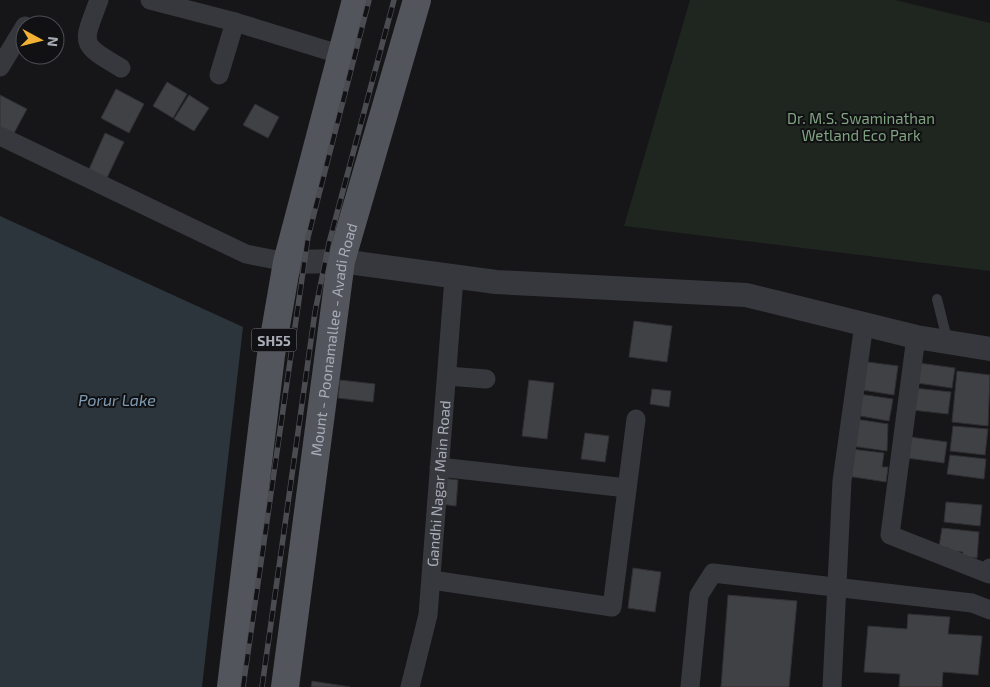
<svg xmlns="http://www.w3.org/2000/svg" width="990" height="687" font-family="'Exo 2',sans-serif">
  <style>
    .green { fill: #1e261f }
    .water { fill: #2c353c }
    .building { fill: #404145; stroke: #303034 }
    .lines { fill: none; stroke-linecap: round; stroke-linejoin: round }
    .service { stroke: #37383d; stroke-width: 10 }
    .minor { stroke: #37383d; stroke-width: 19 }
    .tertiary { stroke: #37383d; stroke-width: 24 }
    .primary { stroke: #53555c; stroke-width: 28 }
    .rail-casing { stroke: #4a4c52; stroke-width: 5.5 }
    .rail { stroke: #111113; stroke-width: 4; stroke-dasharray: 11; stroke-linecap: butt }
    .labels { text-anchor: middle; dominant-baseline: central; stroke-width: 4; stroke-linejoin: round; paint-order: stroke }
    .shield { fill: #111113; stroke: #7b7e86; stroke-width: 1 }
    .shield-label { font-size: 14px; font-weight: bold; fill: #a8adb8 }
    .park-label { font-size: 15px; fill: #7fa381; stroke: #111113 }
    .street-label { font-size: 15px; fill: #a8adb8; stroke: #111113 }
    .water-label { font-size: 16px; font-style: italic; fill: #7f9bb3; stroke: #111113 }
  </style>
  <rect width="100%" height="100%" fill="#161618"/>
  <path class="green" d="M690,0H895L990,23V271L624,226Z"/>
  <path class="water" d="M0,216L243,327L202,687H0Z"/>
  <path class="building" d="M167,82L187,94L173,118L153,106Z
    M116,89L144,104L129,133L101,118Z
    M0,95L27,109L13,135L0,128Z
    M189,95L209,108L194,131L174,119Z
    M255,104L279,117L268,138L243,125Z
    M105,133L124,142L105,182L87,174Z
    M634,321L672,326L667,362L629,357Z
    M860,361L898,366L894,395L856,389Z
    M919,363L955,368L952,388L917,383Z
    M957,371L990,375L988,426L952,422Z
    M340,380L375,384L373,402L338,398Z
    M529,380L554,383L547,439L522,436Z
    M914,388L951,392L948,414L912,410Z
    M652,389L671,391L669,407L650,404Z
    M859,394L893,399L889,421L855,415Z
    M855,419L888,424L887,451L851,446Z
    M953,426L988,429L985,455L950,451Z
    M585,433L609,436L605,462L581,459Z
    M910,437L947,442L944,463L907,458Z
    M851,449L884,453L882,467H888L886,482L847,476Z
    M950,455L986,459L984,479L947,474Z
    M442,478L458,480L456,506L440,504Z
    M946,502L982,505L980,526L944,522Z
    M942,528L979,532L977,558L962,556L963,552L949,551V548L939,547Z
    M633,568L661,572L655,612L628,608Z
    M728,595L797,601L789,687H721Z
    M908,614L950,617L948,634L982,636L978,675L943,672L942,687H899L900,674L864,672L868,626L907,629Z
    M312,681L350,687H311Z"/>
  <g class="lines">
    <path class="service" d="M937,299L948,343"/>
    <g class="minor">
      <path d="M99,0C82,45 79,43 121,68"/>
      <path d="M150,0L235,22L342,55"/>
      <path d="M0,67L25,26"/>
      <path d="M219,75L235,22"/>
      <path d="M0,136L246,254L287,262"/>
      <path d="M916,337L890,535L989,574L990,568"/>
      <path d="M447,376L486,379"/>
      <path d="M439,467L627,488"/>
      <path d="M432,580L612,607L636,419"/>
      <path id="s1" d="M410,687L428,615L454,278"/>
      <path d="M690,687L699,595L713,573L972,603L990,610"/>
      <path d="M832,687L842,481L864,324"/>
    </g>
    <path class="tertiary" d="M287,262L341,261L496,282L746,295L916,337L990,349"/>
    <g class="primary">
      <path d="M231,687L271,355L287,262L356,0"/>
      <path id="s2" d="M285,687L341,261L417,0"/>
    </g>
    <defs>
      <path id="rail" d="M243,687L308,237L369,0
        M262,687L315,312L329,243L394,0"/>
    </defs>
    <use href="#rail" class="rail-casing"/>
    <use href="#rail" class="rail"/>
  </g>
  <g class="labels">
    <rect class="shield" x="251.5" y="328.5" width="45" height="23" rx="4"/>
    <g class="shield-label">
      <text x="274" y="340">SH55</text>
    </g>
    <g class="park-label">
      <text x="861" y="118">Dr. M.S. Swaminathan<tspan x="861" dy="17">Wetland Eco Park</tspan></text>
    </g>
    <g class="street-label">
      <text stroke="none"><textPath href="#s2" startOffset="351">Mount - Poonamallee - Avadi Road</textPath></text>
      <text stroke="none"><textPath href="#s1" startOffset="206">Gandhi Nagar Main Road</textPath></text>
    </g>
    <g class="water-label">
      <text x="117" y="399">Porur Lake</text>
    </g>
  </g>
  <g transform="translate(40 40) rotate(97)"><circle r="24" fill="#111113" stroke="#4d4f55"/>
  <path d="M0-4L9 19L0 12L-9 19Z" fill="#f2b134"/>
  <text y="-8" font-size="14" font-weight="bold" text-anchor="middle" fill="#a8adb8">N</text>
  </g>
</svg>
